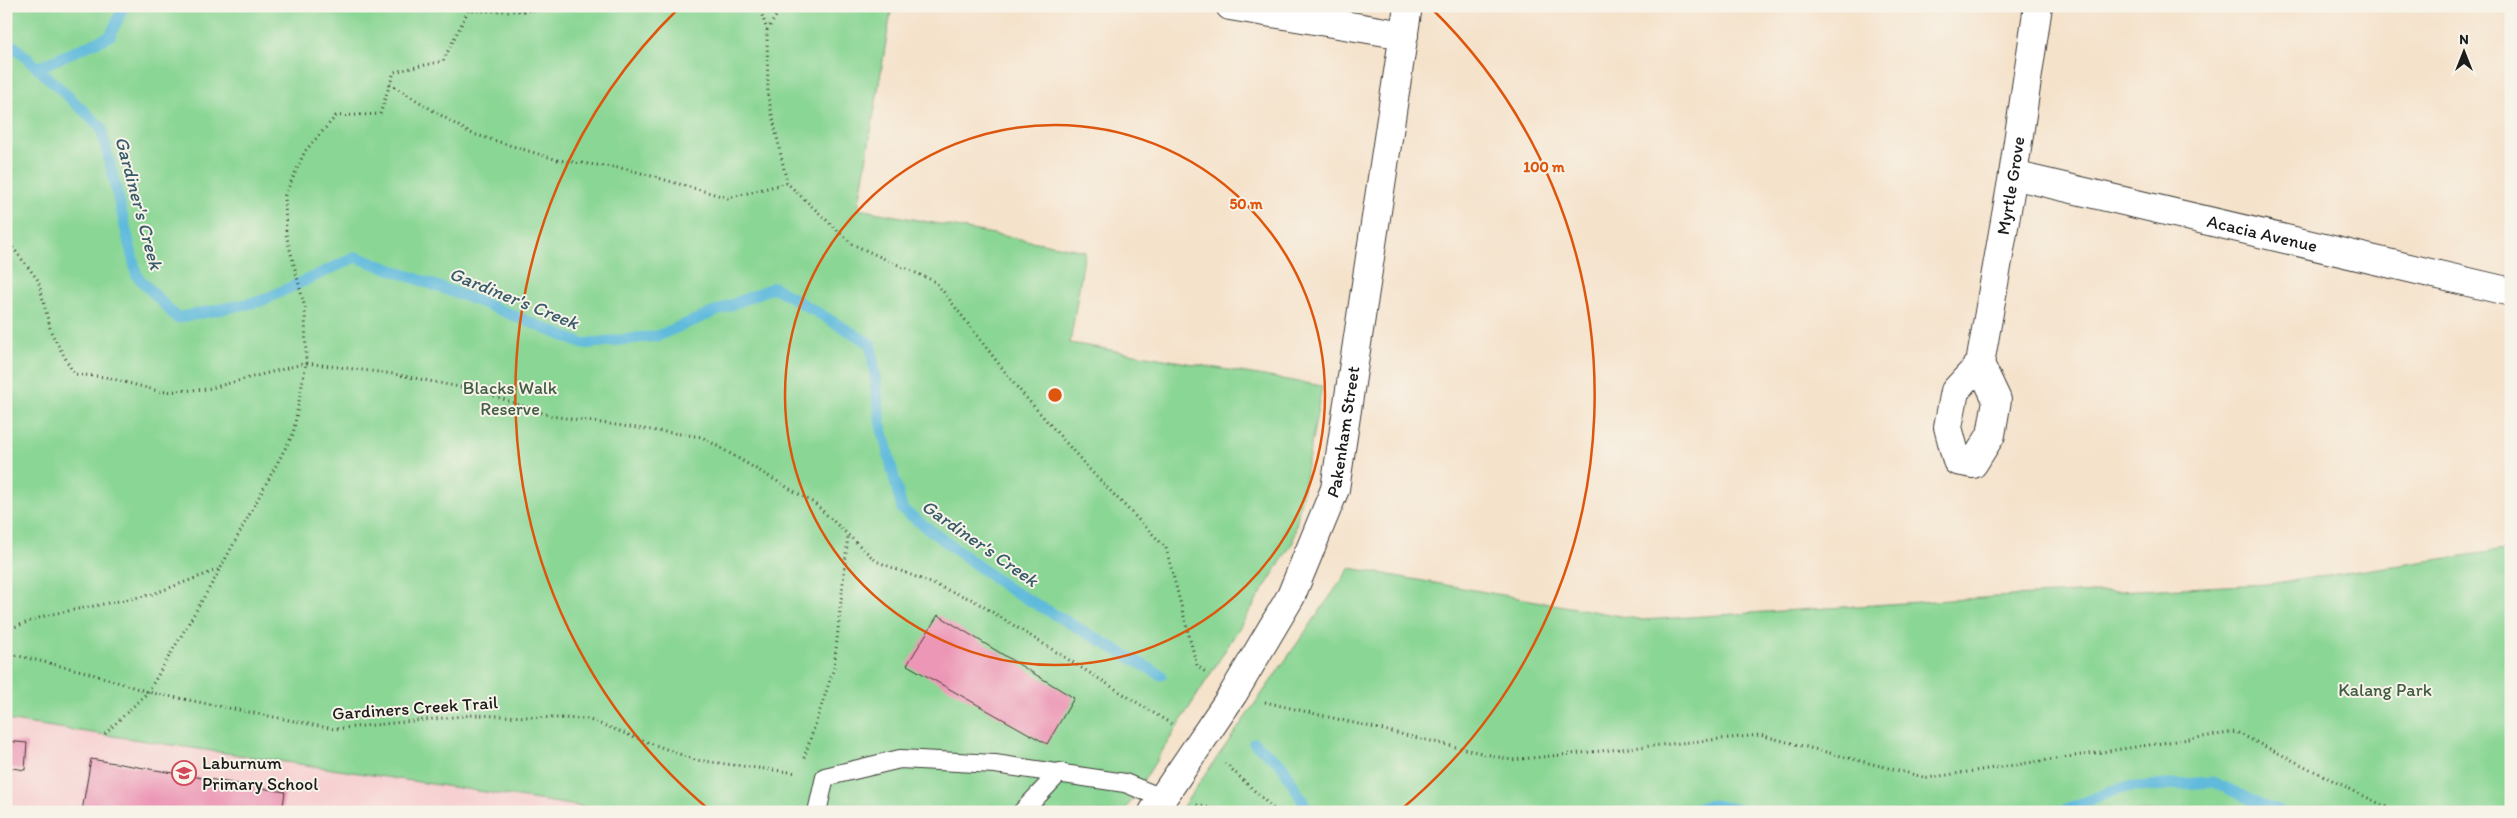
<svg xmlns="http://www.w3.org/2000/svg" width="2517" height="818" font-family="Itim,sans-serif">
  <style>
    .built { fill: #f7cfd0 }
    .green { fill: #8ad694; stroke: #537958 }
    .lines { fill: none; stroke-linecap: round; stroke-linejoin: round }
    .stream { stroke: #5fbadc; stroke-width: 11 }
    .building { fill: #ec97b6 }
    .lane-casing { stroke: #3d3a36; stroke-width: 20 }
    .street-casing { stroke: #3d3a36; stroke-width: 30 }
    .path { stroke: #3d3a36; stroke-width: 3; stroke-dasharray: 1 4; stroke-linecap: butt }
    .lane { stroke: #fff; stroke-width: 18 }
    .street { stroke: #fff; stroke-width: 28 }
    .ring { fill: none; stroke: #de560d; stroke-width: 2.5 }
    .labels { text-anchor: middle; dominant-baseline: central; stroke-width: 4; stroke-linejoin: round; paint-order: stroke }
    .street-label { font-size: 18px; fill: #1c1c1c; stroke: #f7f3e8 }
    .park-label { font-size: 18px; fill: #425d46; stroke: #f7f3e8 }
    .poi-label { font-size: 18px; fill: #1c1c1c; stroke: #f7f3e8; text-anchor: start }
    .water-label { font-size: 19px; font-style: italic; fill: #375b69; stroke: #f7f3e8 }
    .centre { fill: #de560d; stroke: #f7f3e8; stroke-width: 2.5 }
    .ring-label { font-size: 15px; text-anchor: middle; font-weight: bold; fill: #de560d; stroke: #f7f3e8; stroke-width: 4; stroke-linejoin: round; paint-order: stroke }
  </style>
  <rect width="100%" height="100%" fill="#f7f3e8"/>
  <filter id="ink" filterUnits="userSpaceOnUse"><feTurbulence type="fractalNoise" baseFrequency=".02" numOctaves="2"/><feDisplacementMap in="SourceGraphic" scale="10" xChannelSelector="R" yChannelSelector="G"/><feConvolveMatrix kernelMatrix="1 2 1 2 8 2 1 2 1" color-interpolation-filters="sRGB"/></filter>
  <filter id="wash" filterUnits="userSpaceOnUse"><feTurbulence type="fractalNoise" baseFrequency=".0096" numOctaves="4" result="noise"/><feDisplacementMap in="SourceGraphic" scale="20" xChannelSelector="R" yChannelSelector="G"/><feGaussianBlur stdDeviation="1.12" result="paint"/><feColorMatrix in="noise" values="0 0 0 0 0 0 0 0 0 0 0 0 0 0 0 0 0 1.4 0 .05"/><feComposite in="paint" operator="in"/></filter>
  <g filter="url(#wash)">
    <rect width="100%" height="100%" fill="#f5e2cb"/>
    <path class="built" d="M6,720L105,734L618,812H6Z"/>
    <path class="green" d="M6,6H892L858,209L1085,251L1070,343L1322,386L1293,542L1124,812H618L6,720Z
      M2511,549V812H1179L1350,568L1643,620L2012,596L2268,584Z"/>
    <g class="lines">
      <path class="stream" d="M6,45L14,46L101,127L137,276L177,318L261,301L356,257L478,301L583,344L657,336L774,287L871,344L881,425L902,509L1006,587L1161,675
        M37,68L110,36L124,6
        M1254,743L1282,765L1306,807L1316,812
        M1678,812L1713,805L1753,812
        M2059,812L2120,788L2213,782L2279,812"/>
    </g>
    <g id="blocks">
      <path class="building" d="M938,615L1074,698L1047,744L907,665Z
        M6,741L27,743L25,770L6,767Z
        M91,759L285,792L282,812L82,811Z"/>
    </g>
  </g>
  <g filter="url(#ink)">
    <use href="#blocks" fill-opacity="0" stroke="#3d3a36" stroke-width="1"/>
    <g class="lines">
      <defs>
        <path id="lane" d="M817,812L825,777L900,759L995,764L1125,783L1162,798
          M1022,812L1060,772"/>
        <g id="street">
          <path d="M1230,6L1404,35"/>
          <path id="s1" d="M2013,175L2511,292"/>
          <path id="s2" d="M1980,364L2013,175L2038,6"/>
          <path d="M1980,364L1997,400L1991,435L1973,464L1957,461L1948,427L1955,391Z"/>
          <path id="s3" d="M1153,812L1233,694L1291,596L1335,489L1408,6"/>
        </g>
      </defs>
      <use href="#lane" class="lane-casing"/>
      <use href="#street" class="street-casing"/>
      <path class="path" d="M759,6L767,30L768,96L787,183
        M523,11L576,6
        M767,30L783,6
        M390,84L470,133L558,160L627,169L728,198L787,183L852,244L936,282L1015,385L1090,470L1166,548L1197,666L1207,673
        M6,234L10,244L38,280L51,332L74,374L106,377L162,392L207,389L306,363L305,308L286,234L285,195L305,151L336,116L380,114L394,72L443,61L468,11H523L525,6
        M6,630L47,615L150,595L220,569L293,434L306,363L394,374L480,391L551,416L702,437L814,503L876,561L973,600L1173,725
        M6,653L86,672L148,692L334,729L473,715L587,719L695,760L797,773
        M1265,702L1511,760L1760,735L1927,778L2236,732L2396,812
        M105,734L148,692L220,570
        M804,758L834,668L848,535
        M1225,763L1277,812
        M1197,805L1228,812"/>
      <use href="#lane" class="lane"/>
      <use href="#street" class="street"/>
    </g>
  </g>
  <g class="ring">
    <circle cx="1055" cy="395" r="270"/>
    <path d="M712 812A540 540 0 0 1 680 7M1430 7A540 540 0 0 1 1398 812"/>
  </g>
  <defs>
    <symbol id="school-ring" viewBox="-11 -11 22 22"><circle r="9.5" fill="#f7f3e8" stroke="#d1495b" stroke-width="1.5"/><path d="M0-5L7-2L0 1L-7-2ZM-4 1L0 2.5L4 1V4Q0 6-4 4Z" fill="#d1495b"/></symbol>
  </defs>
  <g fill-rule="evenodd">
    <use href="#school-ring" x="170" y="759" width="28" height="28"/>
  </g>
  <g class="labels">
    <g class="street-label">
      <text stroke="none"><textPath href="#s2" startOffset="181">Myrtle Grove</textPath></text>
      <text stroke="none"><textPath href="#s1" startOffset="256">Acacia Avenue</textPath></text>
      <text stroke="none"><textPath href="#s3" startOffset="430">Pakenham Street</textPath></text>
      <text transform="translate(415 708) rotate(-4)">Gardiners Creek Trail</text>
    </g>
    <g class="park-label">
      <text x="510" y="388">Blacks Walk<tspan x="510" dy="21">Reserve</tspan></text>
      <text x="2385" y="690">Kalang Park</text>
    </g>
    <g class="poi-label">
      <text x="202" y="763">Laburnum<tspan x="202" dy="21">Primary School</tspan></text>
    </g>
    <g class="water-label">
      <text transform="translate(139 203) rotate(75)">Gardiner's Creek</text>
      <text transform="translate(514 298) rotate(22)">Gardiner's Creek</text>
      <text transform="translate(980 543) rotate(35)">Gardiner's Creek</text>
    </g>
  </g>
  <circle cx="1055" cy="395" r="8" class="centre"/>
  <g class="ring-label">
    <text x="1544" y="172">100 m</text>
    <text x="1246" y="209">50 m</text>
  </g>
  <rect width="2517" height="818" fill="none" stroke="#f7f3e8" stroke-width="25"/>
  <g transform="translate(2464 52)" stroke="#f7f3e8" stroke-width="4" paint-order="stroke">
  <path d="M0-4L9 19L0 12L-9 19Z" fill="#1c1c1c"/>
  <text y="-8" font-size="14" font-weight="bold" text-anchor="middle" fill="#1c1c1c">N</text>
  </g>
</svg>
